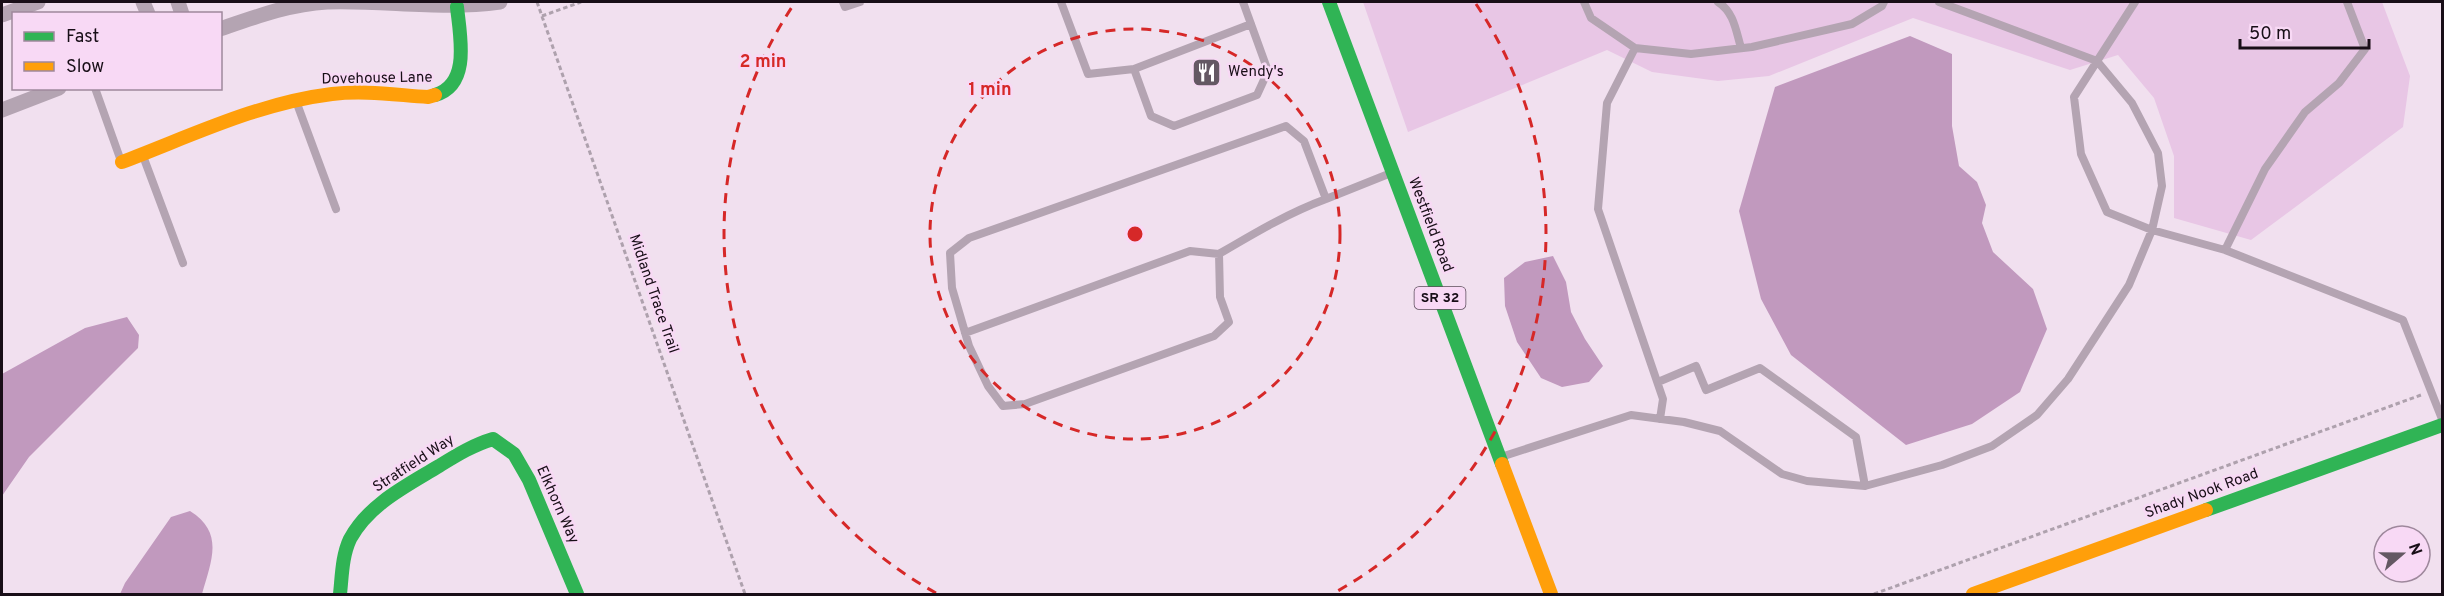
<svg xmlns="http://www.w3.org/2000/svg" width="2444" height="596" font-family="Overpass,sans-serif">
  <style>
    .green { fill: #e8c6e5 }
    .water { fill: #c199be }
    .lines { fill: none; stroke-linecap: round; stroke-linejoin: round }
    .path { stroke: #aea1ad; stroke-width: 3; stroke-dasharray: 4.5 3; stroke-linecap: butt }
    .lane { stroke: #b4a4b2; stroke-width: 8 }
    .street { stroke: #b4a4b2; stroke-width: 15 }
    .fast { stroke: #30b455; stroke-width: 14 }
    .slow { stroke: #ff9f0a; stroke-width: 14 }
    .ring { fill: none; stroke: #d62828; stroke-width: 3; stroke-dasharray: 10 8 }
    .labels { text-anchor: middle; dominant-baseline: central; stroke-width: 5; stroke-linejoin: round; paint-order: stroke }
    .shield { fill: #f8d9f5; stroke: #5b4b5a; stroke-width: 1.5 }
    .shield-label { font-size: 14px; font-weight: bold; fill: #180e17 }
    .poi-label { font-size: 15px; fill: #180e17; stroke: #f8d9f5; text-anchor: start }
    .street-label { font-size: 15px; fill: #180e17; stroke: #f8d9f5 }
    .centre { fill: #d62828; stroke: #f8d9f5; stroke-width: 3 }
    .ring-label { font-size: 18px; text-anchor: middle; font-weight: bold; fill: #d62828; stroke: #f8d9f5; stroke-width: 5; stroke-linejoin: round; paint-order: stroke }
  </style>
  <rect width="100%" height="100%" fill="#f1e0ef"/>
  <path class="green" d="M1363,2H2382L2410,76L2403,127L2251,240L2174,218V156L2154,98L2118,55L2070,70L1913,18L1769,76L1718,81L1652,72L1607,50L1408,132Z"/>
  <path class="water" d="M1910,36L1952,54V126L1959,166L1977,182L1986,205L1982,223L1993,252L2033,289L2047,329L2020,392L1972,424L1906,445L1791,355L1761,299L1739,211L1775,87Z
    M1553,256L1566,282L1571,312L1585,339L1603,366L1589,382L1562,387L1541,378L1517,342L1505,306L1504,278L1525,262Z
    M127,317L139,335L138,348L29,457L2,496V374L85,328Z
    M190,511C225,533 211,561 202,594H120L125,583L171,517Z"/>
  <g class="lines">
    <path class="path" d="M537,2L745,594
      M542,16L581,2
      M1874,594L2421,395"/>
    <path class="lane" d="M843,2L845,7L860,2
      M1061,2L1088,74L1134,69L1151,116L1174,126L1257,95L1268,71L1243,2
      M1584,2L1591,18L1635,48L1691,54L1752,47L1852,24L1882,6L1884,2
      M1718,2C1734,12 1736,31 1741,48
      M2135,2L2074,97L2081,154L2107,212L2152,230L2225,250L2403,320L2442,419
      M1635,48L1607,103L1598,209L1663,399L1660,419
      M1134,69L1251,24
      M95,88L121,161
      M296,101L336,209
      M143,156L183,263
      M1326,199L1304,141L1286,126L969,238L950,253L952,288L969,346L988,386L1003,406L1025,404L1214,336L1229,322L1220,297L1219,254C1253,234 1288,213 1326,199L1391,173
      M2225,250L2265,169L2305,112L2339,83L2365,49L2347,2
      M965,333L1190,251L1219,254
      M1658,382L1696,366L1706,390L1760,368L1856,437L1865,486
      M1504,456L1631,415L1684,422L1720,431L1782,474L1807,481L1865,486L1942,465L1992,446L2037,415L2068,379L2129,285L2152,230L2162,186L2158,153L2132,103L2097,61L1939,2"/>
    <path class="street" d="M143,2L148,14
      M178,2L182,14
      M2,15L38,2
      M220,29C255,17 290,4 327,2C385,0 442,10 500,2
      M2,110L59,88"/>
    <path class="fast" d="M1329,2L1502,464
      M435,95C471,85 460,36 457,7
      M2206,510L2442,425
      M340,594C342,576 342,556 350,539C369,504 406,486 439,466C457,455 473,445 493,439L514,454L529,480L577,594"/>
    <path class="slow" d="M122,162C191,136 258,103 332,94C364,90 396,95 428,97L435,95
      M1502,464L1551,594
      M1973,594L2206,510"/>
  </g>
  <g class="ring">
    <circle cx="1135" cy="234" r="205"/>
    <path d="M936 593A411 411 0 0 1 794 4M1476 4A411 411 0 0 1 1334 593"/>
  </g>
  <defs>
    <symbol id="restaurant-square" viewBox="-11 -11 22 22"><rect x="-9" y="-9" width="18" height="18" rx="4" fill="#645863" stroke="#f8d9f5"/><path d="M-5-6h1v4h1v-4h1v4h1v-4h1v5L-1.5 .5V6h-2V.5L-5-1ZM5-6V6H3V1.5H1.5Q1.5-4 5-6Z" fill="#fff"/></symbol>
  </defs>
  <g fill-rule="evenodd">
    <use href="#restaurant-square" x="1190" y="56" width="33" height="33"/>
  </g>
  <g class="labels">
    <rect class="shield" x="1414.5" y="287" width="51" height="22" rx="4.5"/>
    <g class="shield-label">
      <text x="1440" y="298">SR 32</text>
    </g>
    <g class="poi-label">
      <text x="1228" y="72">Wendy's</text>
    </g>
    <g class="street-label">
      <text transform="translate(377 79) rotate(-1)">Dovehouse Lane</text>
      <text transform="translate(1430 225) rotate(69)">Westfield Road</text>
      <text transform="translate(653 294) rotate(71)">Midland Trace Trail</text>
      <text transform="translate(414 464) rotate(-33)">Stratfield Way</text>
      <text transform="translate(2202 494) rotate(-20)">Shady Nook Road</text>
      <text transform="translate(557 505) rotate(66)">Elkhorn Way</text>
    </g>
  </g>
  <circle cx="1135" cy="234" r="9" class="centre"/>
  <g class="ring-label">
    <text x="763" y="67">2 min</text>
    <text x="990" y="95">1 min</text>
  </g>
  <rect width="2444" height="596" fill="none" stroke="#180e17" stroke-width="6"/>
  <rect x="12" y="12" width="210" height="78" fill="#f8d9f5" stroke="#9e889c" stroke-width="1.5"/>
  <rect x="24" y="32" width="30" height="9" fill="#30b455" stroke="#9e889c" stroke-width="1.5"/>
  <text x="66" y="42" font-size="18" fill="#180e17">Fast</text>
  <rect x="24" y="62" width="30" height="9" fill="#ff9f0a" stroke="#9e889c" stroke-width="1.5"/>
  <text x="66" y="72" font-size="18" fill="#180e17">Slow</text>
  <g transform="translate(2402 554) rotate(70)"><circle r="28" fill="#f8d9f5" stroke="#9e889c" stroke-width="1.5"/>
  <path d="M0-4.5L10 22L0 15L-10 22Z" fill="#645863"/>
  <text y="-9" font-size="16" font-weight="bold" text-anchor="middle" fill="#180e17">N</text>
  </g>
  <path d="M2240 39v9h129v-9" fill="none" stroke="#180e17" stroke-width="3"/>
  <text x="2249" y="39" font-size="18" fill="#180e17" stroke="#f8d9f5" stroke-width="4.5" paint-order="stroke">50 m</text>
</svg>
